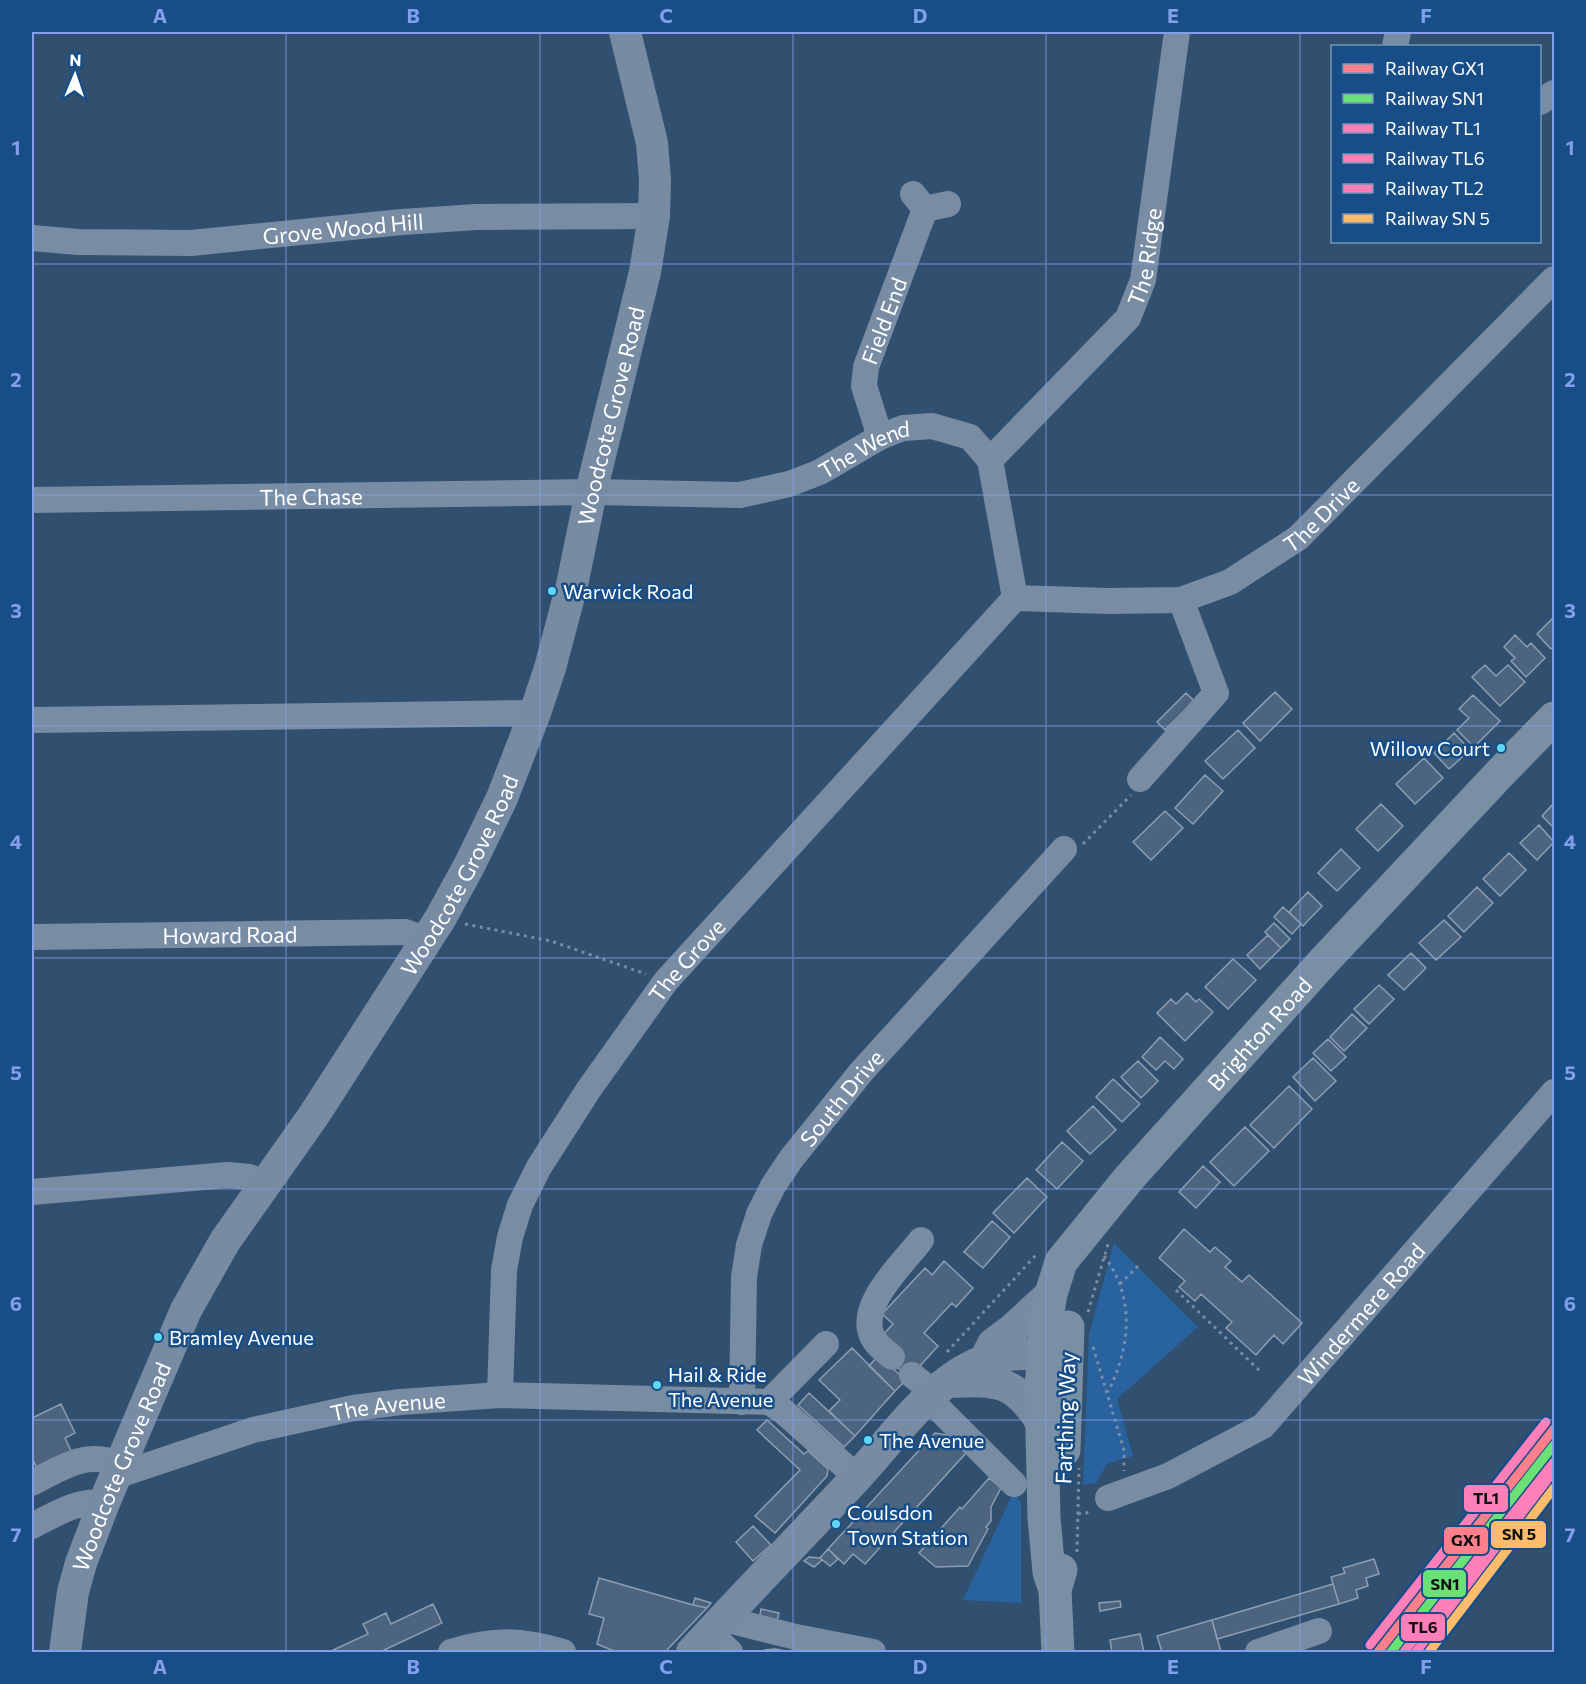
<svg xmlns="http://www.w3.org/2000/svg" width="1586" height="1684" font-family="Commissioner,sans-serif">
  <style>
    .green { fill: #29639f }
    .building { fill: #4c647e; stroke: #8c9fb2; stroke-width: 1.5 }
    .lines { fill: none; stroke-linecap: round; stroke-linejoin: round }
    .path { stroke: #788da4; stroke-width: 3; stroke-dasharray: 3 4.5; stroke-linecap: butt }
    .minor { stroke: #788da4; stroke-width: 26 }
    .major { stroke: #778ba2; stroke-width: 32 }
    .highway { stroke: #798fa3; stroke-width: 33 }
    .rail-1-casing { stroke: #184e88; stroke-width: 14 }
    .rail-2-casing { stroke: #184e88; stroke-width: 14 }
    .rail-3-casing { stroke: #184e88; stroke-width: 14 }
    .rail-4-casing { stroke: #184e88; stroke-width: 14 }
    .rail-5-casing { stroke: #184e88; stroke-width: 14 }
    .rail-6-casing { stroke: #184e88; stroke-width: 14 }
    .rail-1 { stroke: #ff808c; stroke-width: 9 }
    .rail-2 { stroke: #69e175; stroke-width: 9 }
    .rail-3 { stroke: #ff80b9; stroke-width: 9 }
    .rail-4 { stroke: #ff80b9; stroke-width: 9 }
    .rail-5 { stroke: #ff80b9; stroke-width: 9 }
    .rail-6 { stroke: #fdbb6c; stroke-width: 9 }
    .grid { fill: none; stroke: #839eea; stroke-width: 1.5; stroke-opacity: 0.55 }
    .bus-dot { fill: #60d8f3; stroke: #184e88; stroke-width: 2 }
    .labels { text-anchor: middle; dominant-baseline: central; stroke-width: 5; stroke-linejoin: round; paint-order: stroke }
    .bus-label { font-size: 20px; fill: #fff; stroke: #184e88; text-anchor: start }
    .street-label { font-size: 22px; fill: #fff; stroke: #184e88 }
    .line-badge { stroke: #184e88; stroke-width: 2 }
    .pale-badge-label { font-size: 16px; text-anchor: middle; font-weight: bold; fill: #111 }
    .neatline { fill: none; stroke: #839eea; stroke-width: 2 }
    .grid-label { font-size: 20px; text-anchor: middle; font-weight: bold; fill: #839eea }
  </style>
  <rect width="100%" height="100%" fill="#314f6f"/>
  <path class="green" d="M1114,1243L1198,1327L1117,1399L1133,1456L1107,1464L1096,1483L1083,1485L1089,1334Z
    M1014,1491L1021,1503V1603L963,1600Z"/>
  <path class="building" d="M1554,617V646L1551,649L1537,634Z
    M1515,635L1527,647L1531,643L1545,658L1526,677L1511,661L1515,658L1504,647Z
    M1485,665L1496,676L1508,665L1525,682L1500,706L1472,677Z
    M1275,692L1292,709L1260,741L1243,723Z
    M1186,693L1194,701L1165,730L1157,722Z
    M1473,695L1500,721L1474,747L1457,730L1469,718L1459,709Z
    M1238,730L1255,748L1223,779L1205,761Z
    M1454,733L1470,750L1449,769L1434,753Z
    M1424,758L1443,778L1415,804L1396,784Z
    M1205,775L1223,791L1193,824L1175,808Z
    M1554,803V828L1542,816Z
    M1381,804L1403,826L1378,851L1356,829Z
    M1165,811L1183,828L1151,860L1133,842Z
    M1539,825L1554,842L1537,860L1520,843Z
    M1341,849L1360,868L1337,891L1318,873Z
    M1509,853L1526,870L1500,896L1483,879Z
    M1477,887L1493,903L1464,932L1448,916Z
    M1308,892L1322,906L1303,926L1289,912Z
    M1283,907L1301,924L1292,934L1274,917Z
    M1444,920L1461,937L1436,960L1419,943Z
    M1274,923L1290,939L1281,948L1265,932Z
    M1268,935L1281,948L1260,969L1247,955Z
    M1411,953L1426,968L1404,990L1388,975Z
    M1233,959L1256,980L1228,1009L1205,987Z
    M1379,985L1394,999L1369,1024L1354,1009Z
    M1187,993L1196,1002L1199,999L1213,1012L1185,1041L1157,1013L1171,999L1176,1004Z
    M1352,1014L1367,1028L1344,1051L1330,1037Z
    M1160,1037L1183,1059L1174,1069L1165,1061L1156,1070L1142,1057Z
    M1328,1039L1346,1057L1331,1071L1313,1053Z
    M1313,1058L1336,1081L1315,1101L1293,1077Z
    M1138,1061L1158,1081L1141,1098L1121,1077Z
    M1113,1079L1140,1104L1122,1122L1096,1097Z
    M1289,1086L1312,1109L1274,1148L1250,1125Z
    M1093,1106L1116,1130L1090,1154L1067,1131Z
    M1245,1127L1269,1151L1234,1186L1210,1162Z
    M1062,1142L1083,1161L1057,1189L1036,1170Z
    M1203,1166L1220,1182L1196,1208L1179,1192Z
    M1027,1178L1047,1197L1014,1233L993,1213Z
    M992,1221L1010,1237L983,1268L964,1252Z
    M1184,1229L1210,1252L1215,1247L1231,1261L1225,1267L1242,1282L1249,1275L1302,1323L1283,1344L1274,1335L1256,1355L1226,1328L1232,1322L1201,1294L1195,1301L1179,1287L1185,1281L1159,1258Z
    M944,1261L973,1288L956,1307L952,1303L924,1333L938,1346L909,1378L889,1360L878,1340L893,1324L882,1314L925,1268L932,1275Z
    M852,1348L895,1391L855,1436L829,1411L840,1400L819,1380Z
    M878,1356L906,1380L895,1391L869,1366Z
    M809,1393L855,1436L844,1447L798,1405Z
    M61,1404L75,1433L65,1438L71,1451L36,1467L32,1457V1418Z
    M767,1420L804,1454L808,1451L828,1469L827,1476L775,1533L755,1516L800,1470L757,1430Z
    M935,1433L946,1435L966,1453L865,1564L853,1554L844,1564L828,1549Z
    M989,1478L1001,1488L991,1507V1521L986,1527L988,1529L968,1566L936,1567L919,1553L960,1507L962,1509Z
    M753,1526L771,1545L753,1561L736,1542Z
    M828,1549L838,1559L830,1566L820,1558Z
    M809,1557L820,1558L822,1560L814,1567L804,1561Z
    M1374,1559L1379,1574L1366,1578L1368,1586L1356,1590L1358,1598L1339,1604L1331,1577L1345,1573L1343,1568Z
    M599,1578L693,1605L707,1608L665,1652L614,1651L597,1644L604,1618L589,1614Z
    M1333,1584L1339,1604L1217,1639L1212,1620Z
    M695,1598L711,1603L707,1608L693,1605Z
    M1120,1601L1121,1607L1100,1611L1099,1603Z
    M433,1604L442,1623L380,1652H329L368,1634L363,1624L386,1613L391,1624Z
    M761,1609L779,1613L776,1624L759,1620Z
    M1212,1620L1221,1652H1162L1157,1636Z
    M1140,1634L1144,1652H1112L1110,1640Z
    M775,1649L791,1652H797H763L765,1650Z"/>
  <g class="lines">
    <path class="path" d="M1083,844L1131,795
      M465,924L551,941L646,974
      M1104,1256C1136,1298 1130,1348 1108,1392
      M1120,1284L1140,1264
      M1176,1290L1261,1372
      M1088,1312L1108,1244
      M1093,1347L1124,1450V1471
      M947,1352L1036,1255
      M1078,1514L1092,1512
      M1077,1552L1079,1468
      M1097,1652V1651"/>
    <g class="minor">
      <path d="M1395,46L1398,32"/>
      <path d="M1540,102L1554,93"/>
      <path d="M913,194L925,209L948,204"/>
      <path id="s1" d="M32,238L78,242L191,243L402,222L476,217L654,216"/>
      <path id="s2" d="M880,437L864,386L866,367L925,209"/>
      <path id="s3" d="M990,460L1128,318L1143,280L1177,32"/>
      <path id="s4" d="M32,500L591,492L740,495L789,484L820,472L880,437L903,428L932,426L970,437L990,460L1015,598"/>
      <path id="s5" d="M1015,598L1108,601L1181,600L1230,582L1298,538L1554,279"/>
      <path d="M32,720L535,713"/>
      <path d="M1140,779L1216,693L1181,600"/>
      <path id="s6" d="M32,937L405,932L427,940"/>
      <path d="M32,1192L227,1175L249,1177L266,1183"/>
      <path d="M892,1357C885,1351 876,1345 872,1336C858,1304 903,1264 921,1240"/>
      <path d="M912,1375L934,1393"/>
      <path id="s7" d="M500,1395L504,1270L510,1237L520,1205L539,1167L589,1089L666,981L1015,598"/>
      <path d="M927,1397L1014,1484"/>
      <path id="s8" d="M742,1402L744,1277L749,1245L759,1214L773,1186L791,1159L862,1071L1064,849"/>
      <path d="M769,1402L826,1344"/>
      <path id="s9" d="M116,1476L253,1430L353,1408L401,1402L500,1395L769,1402L783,1411L857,1477"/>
      <path d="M32,1483C61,1468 87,1449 120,1465"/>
      <path id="s10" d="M1108,1498L1168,1476L1263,1426L1554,1092"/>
      <path d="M32,1526C54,1515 78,1499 104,1503"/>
      <path d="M724,1619L796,1637L873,1652"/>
      <path d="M710,1633L730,1652"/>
      <path d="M451,1652C493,1639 520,1639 563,1652"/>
      <path d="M1258,1652L1319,1631"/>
    </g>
    <g class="major">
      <path d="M985,1360L993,1344L1013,1329L1051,1294"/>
      <path d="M949,1382C997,1380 1014,1379 1042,1423"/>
      <path id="s11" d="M65,1652L73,1592L81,1563L104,1503L186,1310L225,1241L314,1115L440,919L470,864L502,798L535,713L550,668L572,585L591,492L645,272L654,216L655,180L652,143L625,32"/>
      <path d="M692,1652C745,1594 801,1537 855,1479C893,1439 925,1388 976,1364C1004,1350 1036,1354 1066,1357"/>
    </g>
    <g class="highway">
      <path d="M1064,1450L1068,1327"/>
      <path id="s12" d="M1055,1590L1049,1572L1044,1518L1041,1390L1045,1329L1051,1294L1061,1262L1130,1177L1323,962L1504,769L1554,718"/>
      <path d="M1058,1652L1055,1590L1061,1570"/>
    </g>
    <defs>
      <path id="rail-1" d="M1378,1652L1554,1429"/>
      <path id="rail-2" d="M1391,1652L1554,1445"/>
      <path id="rail-3" d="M1370,1645L1546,1422"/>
      <path id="rail-4" d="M1404,1652L1554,1462"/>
      <path id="rail-5" d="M1416,1652L1554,1471"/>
      <path id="rail-6" d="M1429,1652L1554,1488"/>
    </defs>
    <use href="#rail-1" class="rail-1-casing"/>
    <use href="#rail-2" class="rail-2-casing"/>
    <use href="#rail-3" class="rail-3-casing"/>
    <use href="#rail-4" class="rail-4-casing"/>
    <use href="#rail-5" class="rail-5-casing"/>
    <use href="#rail-6" class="rail-6-casing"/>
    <use href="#rail-1" class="rail-1"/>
    <use href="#rail-2" class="rail-2"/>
    <use href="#rail-3" class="rail-3"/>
    <use href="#rail-4" class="rail-4"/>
    <use href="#rail-5" class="rail-5"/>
    <use href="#rail-6" class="rail-6"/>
  </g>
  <path class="grid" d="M286,32V1652M540,32V1652M793,32V1652M1046,32V1652M1300,32V1652M32,264H1554M32,495H1554M32,726H1554M32,958H1554M32,1189H1554M32,1420H1554"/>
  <g class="bus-dot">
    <circle cx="552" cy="591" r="5"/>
    <circle cx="1501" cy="748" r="5"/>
    <circle cx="158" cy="1337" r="5"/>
    <circle cx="657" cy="1385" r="5"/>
    <circle cx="868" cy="1440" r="5"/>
    <circle cx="836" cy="1524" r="5"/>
  </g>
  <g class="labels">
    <g class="bus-label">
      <text x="563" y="591">Warwick Road</text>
      <text x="1490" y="748" text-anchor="end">Willow Court</text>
      <text x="169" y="1337">Bramley Avenue</text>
      <text x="668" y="1374">Hail &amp; Ride<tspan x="668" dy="25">The Avenue</tspan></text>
      <text x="879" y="1440">The Avenue</text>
      <text x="847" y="1512">Coulsdon<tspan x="847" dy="25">Town Station</tspan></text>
    </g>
    <g class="street-label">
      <text stroke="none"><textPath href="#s1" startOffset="312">Grove Wood Hill</textPath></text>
      <text stroke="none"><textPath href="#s3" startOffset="262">The Ridge</textPath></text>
      <text stroke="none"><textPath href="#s2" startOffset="122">Field End</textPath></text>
      <text stroke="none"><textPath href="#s11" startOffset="1365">Woodcote Grove Road</textPath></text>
      <text stroke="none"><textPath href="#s4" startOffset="842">The Wend</textPath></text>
      <text stroke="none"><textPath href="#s4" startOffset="279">The Chase</textPath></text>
      <text stroke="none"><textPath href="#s5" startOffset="332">The Drive</textPath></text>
      <text stroke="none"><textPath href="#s11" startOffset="879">Woodcote Grove Road</textPath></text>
      <text stroke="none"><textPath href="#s6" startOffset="198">Howard Road</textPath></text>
      <text stroke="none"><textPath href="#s7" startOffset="489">The Grove</textPath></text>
      <text stroke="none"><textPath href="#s12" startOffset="634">Brighton Road</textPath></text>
      <text stroke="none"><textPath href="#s8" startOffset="333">South Drive</textPath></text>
      <text stroke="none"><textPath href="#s10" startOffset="320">Windermere Road</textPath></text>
      <text stroke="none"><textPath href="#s9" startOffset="282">The Avenue</textPath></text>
      <text transform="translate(1065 1418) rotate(-88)">Farthing Way</text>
      <text stroke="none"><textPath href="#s11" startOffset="195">Woodcote Grove Road</textPath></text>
    </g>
  </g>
  <g class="line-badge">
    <rect x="1463" y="1484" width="46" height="29" rx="6" fill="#ff80b9"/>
    <rect x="1490" y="1520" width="57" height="29" rx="6" fill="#fdbb6c"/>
    <rect x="1443" y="1526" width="46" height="29" rx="6" fill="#ff808c"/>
    <rect x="1422" y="1569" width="45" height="29" rx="6" fill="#69e175"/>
    <rect x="1400" y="1613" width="46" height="29" rx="6" fill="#ff80b9"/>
  </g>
  <g class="pale-badge-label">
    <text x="1486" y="1504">TL1</text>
    <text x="1519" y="1540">SN 5</text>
    <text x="1466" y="1546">GX1</text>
    <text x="1445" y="1590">SN1</text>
    <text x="1423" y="1633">TL6</text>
  </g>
  <rect width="1586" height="1684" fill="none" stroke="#184e88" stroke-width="66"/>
  <rect x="1331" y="45" width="210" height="198" fill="#184e88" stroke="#7495b8" stroke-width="1.5"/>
  <rect x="1343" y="64" width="30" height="9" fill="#ff808c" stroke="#7495b8" stroke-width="1.5"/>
  <text x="1385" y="75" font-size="18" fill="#ffffff">Railway GX1</text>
  <rect x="1343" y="94" width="30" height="9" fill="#69e175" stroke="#7495b8" stroke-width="1.5"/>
  <text x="1385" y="105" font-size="18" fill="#ffffff">Railway SN1</text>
  <rect x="1343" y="124" width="30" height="9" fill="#ff80b9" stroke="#7495b8" stroke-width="1.5"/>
  <text x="1385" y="135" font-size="18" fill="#ffffff">Railway TL1</text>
  <rect x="1343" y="154" width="30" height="9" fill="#ff80b9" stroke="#7495b8" stroke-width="1.5"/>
  <text x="1385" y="165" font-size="18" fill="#ffffff">Railway TL6</text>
  <rect x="1343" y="184" width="30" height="9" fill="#ff80b9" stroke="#7495b8" stroke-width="1.5"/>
  <text x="1385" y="195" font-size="18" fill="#ffffff">Railway TL2</text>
  <rect x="1343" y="214" width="30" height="9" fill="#fdbb6c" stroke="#7495b8" stroke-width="1.5"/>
  <text x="1385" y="225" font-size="18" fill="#ffffff">Railway SN 5</text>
  <g transform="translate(75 75) rotate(2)" stroke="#184e88" stroke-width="4.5" paint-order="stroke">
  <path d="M0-4.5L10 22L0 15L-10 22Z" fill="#ffffff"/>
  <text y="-9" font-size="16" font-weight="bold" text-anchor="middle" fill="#ffffff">N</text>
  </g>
  <rect x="33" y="33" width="1520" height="1618" class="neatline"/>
  <g class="grid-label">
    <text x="160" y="23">A</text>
    <text x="413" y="23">B</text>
    <text x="666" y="23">C</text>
    <text x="920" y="23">D</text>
    <text x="1173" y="23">E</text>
    <text x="1426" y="23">F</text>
    <text x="16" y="155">1</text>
    <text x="1570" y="155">1</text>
    <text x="16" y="387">2</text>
    <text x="1570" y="387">2</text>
    <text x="16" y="618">3</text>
    <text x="1570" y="618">3</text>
    <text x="16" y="849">4</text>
    <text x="1570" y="849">4</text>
    <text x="16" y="1080">5</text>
    <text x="1570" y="1080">5</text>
    <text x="16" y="1311">6</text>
    <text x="1570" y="1311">6</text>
    <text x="16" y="1542">7</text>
    <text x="1570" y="1542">7</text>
    <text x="160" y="1674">A</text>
    <text x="413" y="1674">B</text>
    <text x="666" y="1674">C</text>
    <text x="920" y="1674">D</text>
    <text x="1173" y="1674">E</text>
    <text x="1426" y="1674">F</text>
  </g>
</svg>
